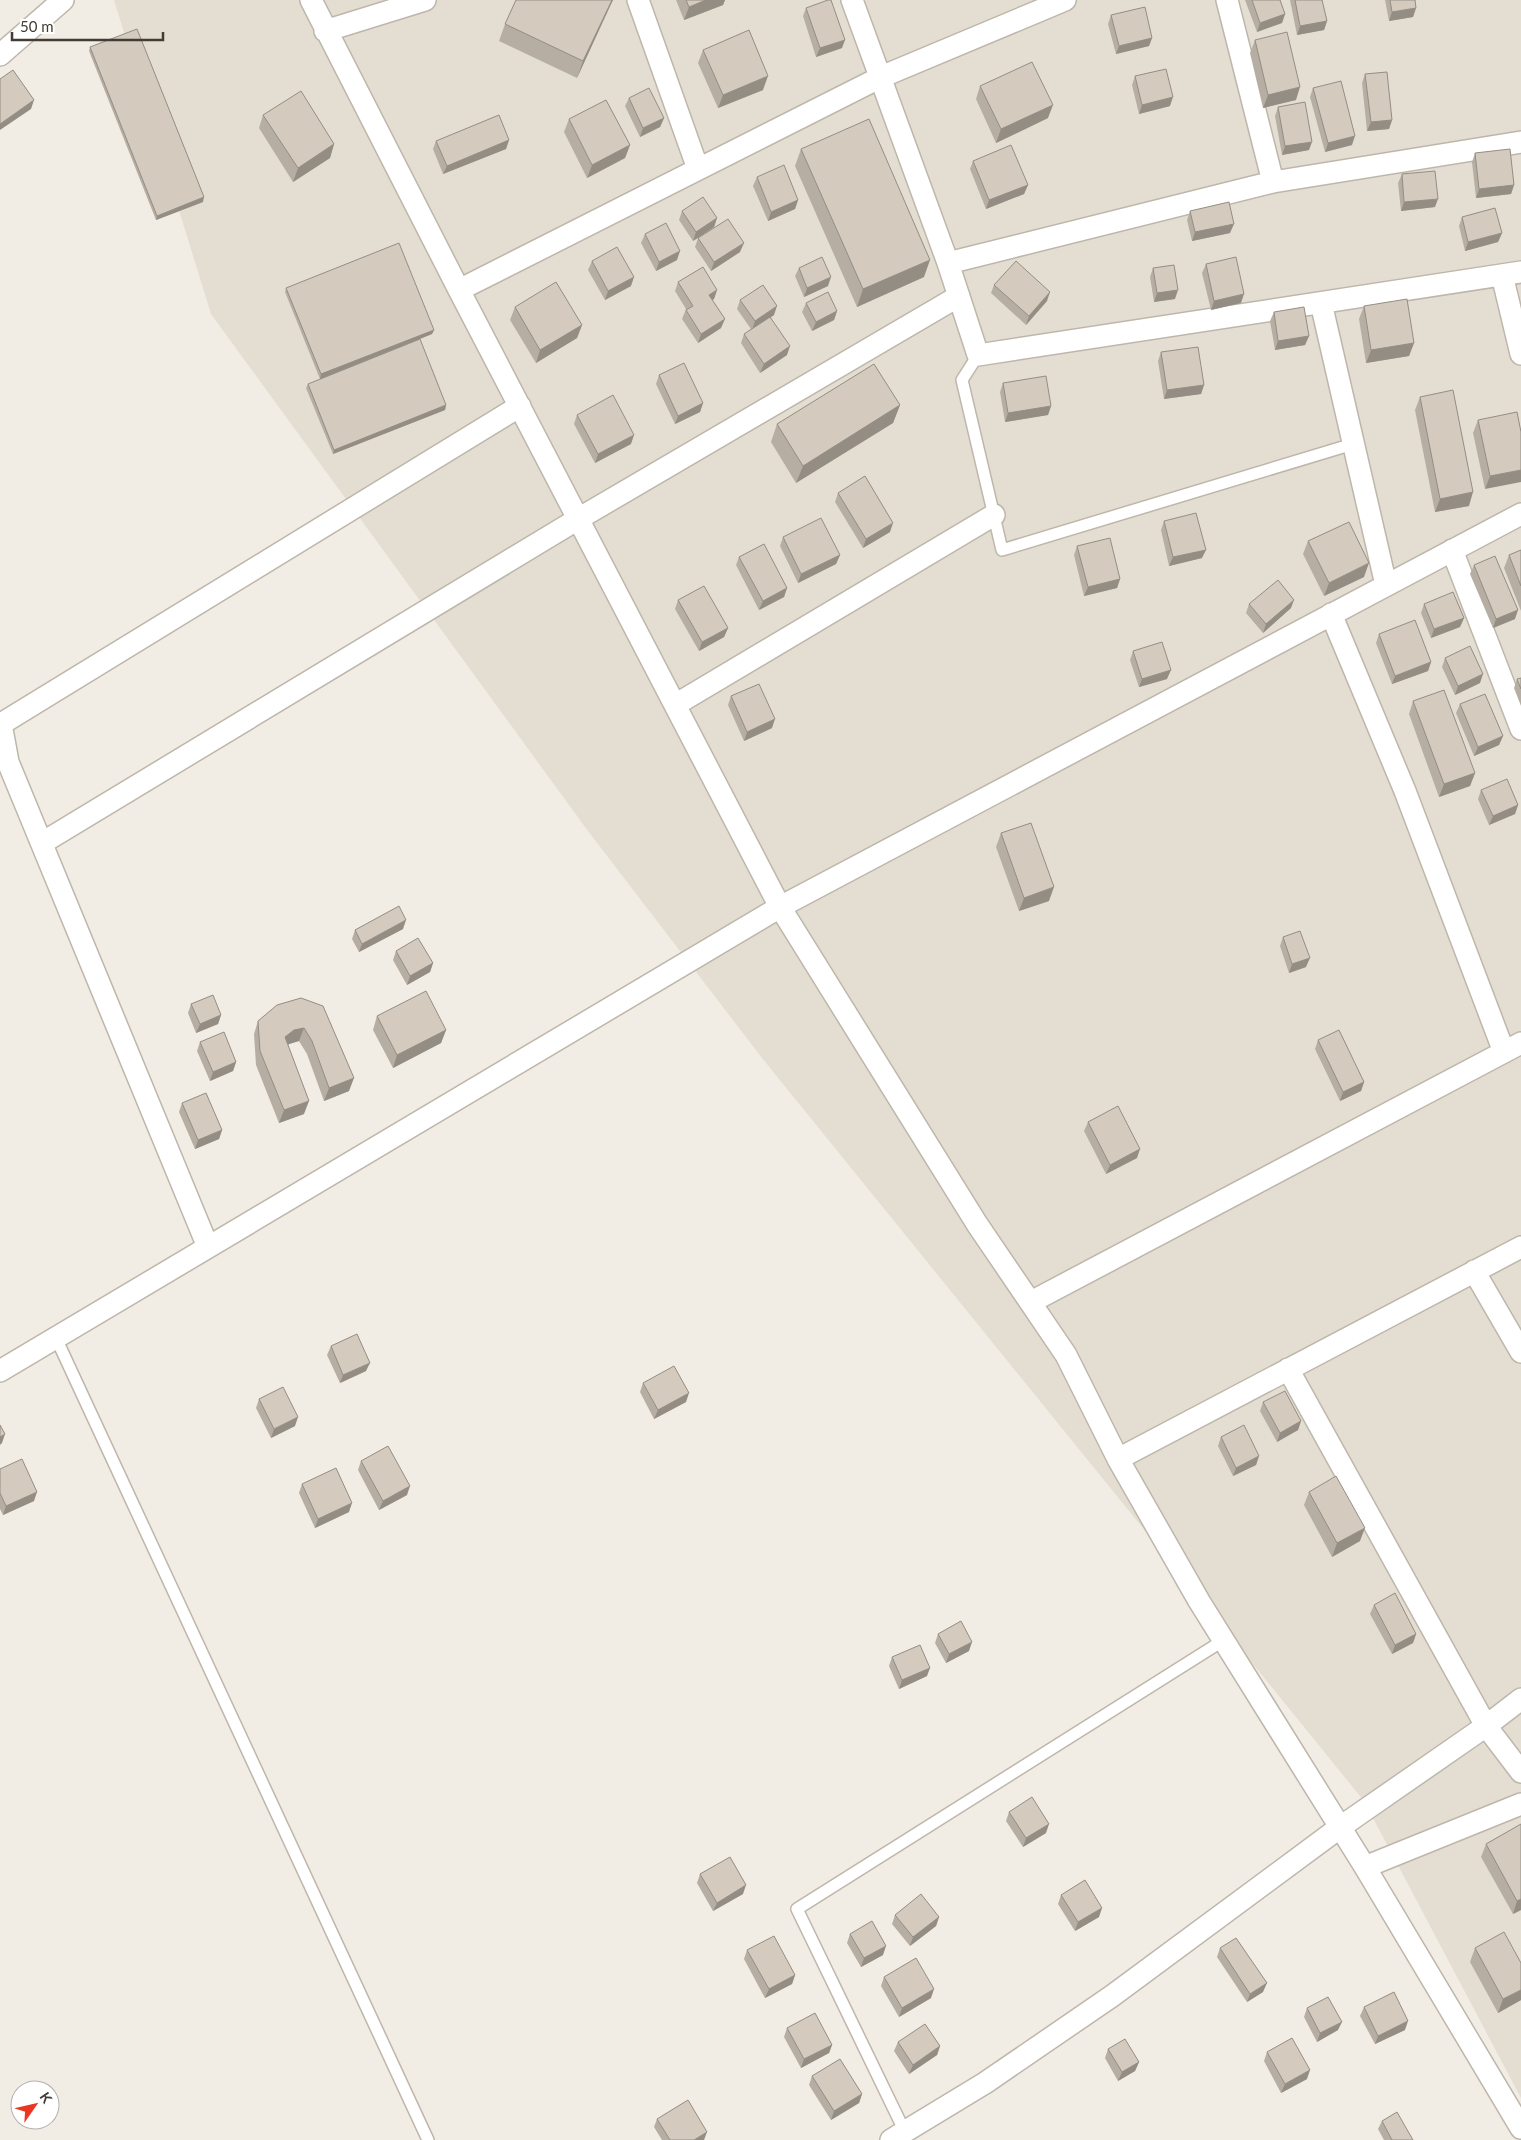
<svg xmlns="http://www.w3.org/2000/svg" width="1521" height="2140" font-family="Lato,sans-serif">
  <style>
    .residential { fill: #e4ded2 }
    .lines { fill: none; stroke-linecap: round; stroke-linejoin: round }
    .service-casing { stroke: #beb6aa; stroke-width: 14 }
    .minor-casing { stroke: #beb6aa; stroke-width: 24 }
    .service { stroke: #fff; stroke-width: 11 }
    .minor { stroke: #fff; stroke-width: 21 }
    .wall { fill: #b6aea3 }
    .shaded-wall { fill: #948d84 }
    .building { fill: #d4cabd; stroke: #948d84 }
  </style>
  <rect width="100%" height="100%" fill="#f1ece4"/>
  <path class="residential" d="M114,0H1521V2098L1364,1801L762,1058L588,831L211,314Z"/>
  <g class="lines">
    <defs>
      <path id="service" d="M978,355L962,380L1002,550L1353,444
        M56,1338L428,2140
        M905,2132L797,1909L1224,1640"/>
      <path id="minor" d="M311,0L459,290L780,907L977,1224L1066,1355L1118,1459L1199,1601L1365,1867L1521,2128
        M638,0L698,169
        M852,0L948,263L978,355L1521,272
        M1227,0L1273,182
        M325,31L425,0
        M0,55L63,0
        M948,263L1273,182L1521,142
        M1502,275L1521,354
        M459,290L881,77L1065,0
        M1321,303L1386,585
        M1452,550L1521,729
        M1331,614L1405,791L1504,1052
        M675,705L994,515
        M42,843L578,519L959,296
        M208,1247L8,762L1,724L520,406
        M1474,1271L1521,1352
        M1031,1302L1521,1043
        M1288,1369L1486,1726L1521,1772
        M0,1371L780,907L1521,514
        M1118,1459L1521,1247
        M1365,1867L1521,1804
        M891,2140L985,2083L1112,1996L1339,1828L1486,1726L1521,1699"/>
    </defs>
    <use href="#service" class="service-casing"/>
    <use href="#minor" class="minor-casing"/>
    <use href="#service" class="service"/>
    <use href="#minor" class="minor"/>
  </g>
  <path class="wall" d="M516,0H613L577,78L499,41L505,24Z
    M676,0H725L723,5L684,20Z
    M1245,0H1280L1285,14L1282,23L1257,32Z
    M1290,0H1322L1327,21L1324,30L1297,35Z
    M1385,0H1415L1416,8L1413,17L1389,21Z
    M806,8L842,48L816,57L803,16Z
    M1111,15L1152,38L1149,46L1116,54L1108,24Z
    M1255,40L1296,100L1263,108L1250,53Z
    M90,47L203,202L156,220L89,51Z
    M703,50L763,90L718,108L698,63Z
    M1365,74L1392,120L1389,129L1367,131L1362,83Z
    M1135,76L1170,106L1139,114L1132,85Z
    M980,86L1048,118L996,143L976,99Z
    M1313,88L1352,145L1325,152L1310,97Z
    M629,98L664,118L660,127L640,137L625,106Z
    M1278,107L1309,150L1282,155L1275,116Z
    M263,115L334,144L330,158L293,182L259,128Z
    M569,119L630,145L625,158L587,178L564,132Z
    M509,140L506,149L443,174L433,149L436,141Z
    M801,149L924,277L857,307L795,166Z
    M1475,153L1514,185L1511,194L1476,198L1472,162Z
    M973,161L1028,185L1024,194L986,209L970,169Z
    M1402,174L1435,207L1401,211L1398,183Z
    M757,177L798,200L795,209L768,221L753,186Z
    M682,211L717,218L714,227L693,241L679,220Z
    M1190,211L1230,233L1192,241L1187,220Z
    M1462,217L1502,233L1498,242L1465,251L1459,226Z
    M645,234L677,260L656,271L641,243Z
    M698,238L740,252L711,271L695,247Z
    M592,261L631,286L605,300L588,270Z
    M1206,264L1241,303L1211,310L1202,273Z
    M799,268L828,286L804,297L795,276Z
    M1153,268L1175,299L1154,302L1150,277Z
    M678,282L717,290L714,299L712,300L721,328L698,343L682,319L686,309L675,291Z
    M994,285L1047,301L1026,325L991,293Z
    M286,288L434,330L432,334L320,379L285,292Z
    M740,300L774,315L771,317L787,355L760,373L741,343L744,334L751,329L737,309Z
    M806,303L837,311L834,320L812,331L802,312Z
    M1364,306L1414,343L1409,356L1366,363L1359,319Z
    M515,307L582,325L577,338L536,363L510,320Z
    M1274,312L1309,336L1305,345L1275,350L1270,321Z
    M1161,352L1204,385L1201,394L1164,399L1158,361Z
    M659,375L703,403L700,412L675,424L656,384Z
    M1003,383L1051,406L1048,415L1005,422L1000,392Z
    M308,384L446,405L445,410L333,454L306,388Z
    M1420,397L1469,506L1435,512L1415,410Z
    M900,405L893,423L796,483L771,442L777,424Z
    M577,415L631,444L595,463L574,424Z
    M1478,420L1521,432L1485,489L1473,433Z
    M838,493L890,532L863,548L835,502Z
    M1164,521L1202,558L1169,566L1161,530Z
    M783,537L840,555L836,564L798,583L780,546Z
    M1308,541L1364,577L1324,596L1303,554Z
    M1077,546L1120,579L1117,588L1084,596L1074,555Z
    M1521,550V611L1504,568L1509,555Z
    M739,557L787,588L784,597L759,610L736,565Z
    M1474,565L1515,619L1493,628L1470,574Z
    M678,600L728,628L724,637L699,651L675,609Z
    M1249,604L1291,608L1263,633L1246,613Z
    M1424,604L1464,618L1460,627L1431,638L1421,613Z
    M1379,634L1431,662L1428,671L1392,684L1376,643Z
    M1133,651L1167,679L1139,687L1130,660Z
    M1445,658L1480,683L1455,695L1442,667Z
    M1521,678V706L1514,688L1517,679Z
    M731,696L772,728L744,741L728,705Z
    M1413,701L1475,773L1470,786L1439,797L1409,714Z
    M1460,704L1503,736L1499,745L1474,756L1456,713Z
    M1481,790L1518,805L1515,814L1489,825L1478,799Z
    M1001,833L1049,901L1019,911L996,847Z
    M403,929L359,952L352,939L355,930Z
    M1283,937L1306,967L1289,973L1280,946Z
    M396,951L433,963L430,972L407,985L393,960Z
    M191,1004L221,1015L218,1024L196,1033L188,1013Z
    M323,1006L349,1091L324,1101L307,1054L299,1041L289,1044L288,1045L304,1114L279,1123L256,1065L254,1034L258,1021Z
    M377,1016L446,1030L441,1043L393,1068L373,1030Z
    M1318,1040L1364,1082L1361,1091L1340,1101L1315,1049Z
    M200,1042L236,1062L233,1071L210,1081L197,1051Z
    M182,1103L222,1130L219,1139L195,1149L179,1112Z
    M1088,1122L1137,1158L1106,1174L1084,1131Z
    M331,1346L366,1371L340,1383L327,1355Z
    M643,1383L686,1402L654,1419L640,1392Z
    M259,1399L295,1426L271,1438L256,1408Z
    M1263,1402L1301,1421L1298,1430L1277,1442L1260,1411Z
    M1221,1437L1259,1456L1256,1465L1233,1476L1218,1446Z
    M361,1461L407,1495L379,1510L358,1470Z
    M0,1469L34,1501L3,1515L0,1509Z
    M302,1484L349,1512L315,1528L299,1493Z
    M1309,1492L1360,1541L1332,1557L1304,1505Z
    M1374,1605L1416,1634L1413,1643L1392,1654L1370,1614Z
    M938,1634L969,1651L946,1663L935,1643Z
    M892,1657L927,1676L899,1689L889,1666Z
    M1009,1812L1046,1833L1023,1847L1006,1821Z
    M1521,1824V1910L1513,1914L1481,1857L1486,1844Z
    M700,1874L743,1894L713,1911L697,1883Z
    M1061,1895L1099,1917L1075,1931L1058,1904Z
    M895,1915L939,1917L936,1926L910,1946L892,1924Z
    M850,1934L883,1955L861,1967L847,1943Z
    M1220,1948L1263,1992L1247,2002L1217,1957Z
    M1475,1948L1521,1963V2000L1498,2013L1470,1962Z
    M747,1950L795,1975L792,1984L765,1998L744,1959Z
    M884,1977L931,1998L899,2017L881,1986Z
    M1364,2007L1405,2030L1375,2044L1360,2016Z
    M1307,2008L1338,2030L1317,2042L1304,2017Z
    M787,2028L832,2045L829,2053L801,2068L784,2037Z
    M898,2042L940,2046L937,2055L909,2074L894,2051Z
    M1108,2049L1139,2062L1135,2071L1118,2081L1105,2058Z
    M1267,2052L1307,2079L1281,2093L1264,2061Z
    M812,2076L862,2094L859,2103L831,2120L809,2085Z
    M657,2119L704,2140H662L654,2127Z
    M1382,2121L1413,2140H1384L1378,2129Z"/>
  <path class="shaded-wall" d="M612,0H613L610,6L577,78L583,61Z
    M706,0H725L723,5L684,20L689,7Z
    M1416,8L1413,17L1389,21L1392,12Z
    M1285,14L1282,23L1257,32L1260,23Z
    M1327,21L1324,30L1297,35L1300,26Z
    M1152,38L1149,46L1116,54L1119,46Z
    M845,40L842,48L816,57L820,48Z
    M768,76L763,90L718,108L723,95Z
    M1300,87L1296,100L1263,108L1268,95Z
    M1173,97L1170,106L1139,114L1142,105Z
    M34,100L31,109L0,130V124Z
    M1053,105L1048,118L996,143L1001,129Z
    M664,118L660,127L640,137L643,128Z
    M1392,120L1389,129L1367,131L1371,122Z
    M1355,136L1352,145L1325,152L1328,143Z
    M509,140L506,149L443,174L447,166Z
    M1312,142L1309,150L1282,155L1285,146Z
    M334,144L330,158L293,182L298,168Z
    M630,145L625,158L587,178L592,165Z
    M1028,185L1024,194L986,209L989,200Z
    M1514,185L1511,194L1476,198L1479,189Z
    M204,197L203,202L156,220L157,216Z
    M1438,199L1435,207L1401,211L1404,202Z
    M798,200L795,209L768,221L771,212Z
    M717,218L714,227L693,241L696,232Z
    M1234,224L1230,233L1192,241L1195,232Z
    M1502,233L1498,242L1465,251L1468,242Z
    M744,243L740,252L711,271L714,262Z
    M680,251L677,260L656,271L659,262Z
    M930,260L924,277L857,307L863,289Z
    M634,277L631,286L605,300L608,291Z
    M831,277L828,286L804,297L807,288Z
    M717,290L714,299L706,304L709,295Z
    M1178,290L1175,299L1154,302L1157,293Z
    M1050,292L1047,301L1026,325L1029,316Z
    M1244,294L1241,303L1211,310L1214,301Z
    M777,306L774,315L752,330L755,321Z
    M837,311L834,320L812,331L816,322Z
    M725,319L721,328L698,343L701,334Z
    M582,325L577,338L536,363L540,350Z
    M434,330L432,334L320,379L321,374Z
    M1309,336L1305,345L1275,350L1278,341Z
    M1414,343L1409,356L1366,363L1371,350Z
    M790,346L787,355L760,373L764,364Z
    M1204,385L1201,394L1164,399L1167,390Z
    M703,403L700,412L675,424L678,416Z
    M446,405L445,410L333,454L334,450Z
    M900,405L893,423L796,483L803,466Z
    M1051,406L1048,415L1005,422L1008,413Z
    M634,435L631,444L595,463L598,454Z
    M1521,470V482L1485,489L1490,476Z
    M1473,492L1469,506L1435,512L1440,499Z
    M893,523L890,532L863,548L866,539Z
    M1206,550L1202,558L1169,566L1173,557Z
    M840,555L836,564L798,583L801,574Z
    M1369,563L1364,577L1324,596L1329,583Z
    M1120,579L1117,588L1084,596L1088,587Z
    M787,588L784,597L759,610L763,601Z
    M1294,600L1291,608L1263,633L1266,624Z
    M1518,610L1515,619L1493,628L1496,619Z
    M1464,618L1460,627L1431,638L1434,629Z
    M728,628L724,637L699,651L702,642Z
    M1431,662L1428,671L1392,684L1395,676Z
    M1171,670L1167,679L1139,687L1142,679Z
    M1483,674L1480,683L1455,695L1458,686Z
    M775,719L772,728L744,741L747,732Z
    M1503,736L1499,745L1474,756L1478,747Z
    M1475,773L1470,786L1439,797L1444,784Z
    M1518,805L1515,814L1489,825L1493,816Z
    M1054,887L1049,901L1019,911L1024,898Z
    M406,920L403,929L359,952L362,944Z
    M1310,958L1306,967L1289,973L1292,964Z
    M433,963L430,972L407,985L410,976Z
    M221,1015L218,1024L196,1033L200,1024Z
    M304,1028L299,1041L289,1044L280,1051L285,1037L294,1030Z
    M446,1030L441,1043L393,1068L397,1055Z
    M236,1062L233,1071L210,1081L213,1072Z
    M354,1078L349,1091L324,1101L329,1088Z
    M1364,1082L1361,1091L1340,1101L1343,1092Z
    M309,1101L304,1114L279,1123L284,1110Z
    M222,1130L219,1139L195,1149L198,1140Z
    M1140,1149L1137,1158L1106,1174L1110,1165Z
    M370,1363L366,1371L340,1383L343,1375Z
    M689,1393L686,1402L654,1419L658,1410Z
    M298,1417L295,1426L271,1438L274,1429Z
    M1301,1421L1298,1430L1277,1442L1280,1433Z
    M5,1434L2,1443L0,1445V1437Z
    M1259,1456L1256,1465L1233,1476L1236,1468Z
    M410,1486L407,1495L379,1510L383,1501Z
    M37,1492L34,1501L3,1515L6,1506Z
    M352,1503L349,1512L315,1528L318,1519Z
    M1365,1528L1360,1541L1332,1557L1337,1543Z
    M1416,1634L1413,1643L1392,1654L1395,1645Z
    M972,1642L969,1651L946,1663L949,1654Z
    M930,1668L927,1676L899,1689L902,1680Z
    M1049,1824L1046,1833L1023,1847L1026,1838Z
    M746,1885L743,1894L713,1911L717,1903Z
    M1521,1899V1910L1513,1914L1517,1901Z
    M1102,1908L1099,1917L1075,1931L1078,1922Z
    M939,1917L936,1926L910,1946L913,1937Z
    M886,1946L883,1955L861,1967L864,1958Z
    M795,1975L792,1984L765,1998L769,1989Z
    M1267,1983L1263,1992L1247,2002L1250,1994Z
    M934,1989L931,1998L899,2017L902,2008Z
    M1521,1990V2000L1498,2013L1503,1999Z
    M1408,2021L1405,2030L1375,2044L1378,2036Z
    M1342,2022L1338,2030L1317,2042L1320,2033Z
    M832,2045L829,2053L801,2068L804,2059Z
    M940,2046L937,2055L909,2074L913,2065Z
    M1139,2062L1135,2071L1118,2081L1122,2072Z
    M1310,2070L1307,2079L1281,2093L1285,2084Z
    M862,2094L859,2103L831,2120L834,2111Z
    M707,2132L704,2140H694Z"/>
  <path class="building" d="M516,0H612L583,61L505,24Z
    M686,0H706L689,7Z
    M828,0H831L845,40L820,48L806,8Z
    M1252,0H1280L1285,14L1260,23Z
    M1295,0H1322L1327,21L1300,26Z
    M1390,0H1415L1416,8L1392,12Z
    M1145,7L1152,38L1119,46L1111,15Z
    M137,29L204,197L157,216L90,47Z
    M749,30L768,76L723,95L703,50Z
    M1287,32L1300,87L1268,95L1255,40Z
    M1032,62L1053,105L1001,129L980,86Z
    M1166,69L1173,97L1142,105L1135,76Z
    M13,70L34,100L0,124V79Z
    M1387,72L1392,120L1371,122L1365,74Z
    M1341,81L1355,136L1328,143L1313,88Z
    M649,88L664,118L643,128L629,98Z
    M301,91L334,144L298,168L263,115Z
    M606,100L630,145L592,165L569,119Z
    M1305,102L1312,142L1285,146L1278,107Z
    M499,115L509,140L447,166L436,141Z
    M869,119L930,260L863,289L801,149Z
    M1011,145L1028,185L989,200L973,161Z
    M1510,149L1514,185L1479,189L1475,153Z
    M784,165L798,200L771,212L757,177Z
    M1435,171L1438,199L1404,202L1402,174Z
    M703,197L717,218L696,232L682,211Z
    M1229,202L1234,224L1195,232L1190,211Z
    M1495,208L1502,233L1468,242L1462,217Z
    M728,219L744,243L714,262L698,238Z
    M666,223L680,251L659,262L645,234Z
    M399,243L434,330L321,374L286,288Z
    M617,247L634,277L608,291L592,261Z
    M822,257L831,277L807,288L799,268Z
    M1236,257L1244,294L1214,301L1206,264Z
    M1016,261L1050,292L1029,316L994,285Z
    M1174,265L1178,290L1157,293L1153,268Z
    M703,267L717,290L709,295L725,319L701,334L686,310L693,306L678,282Z
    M556,282L582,325L540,350L515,307Z
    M763,285L777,306L755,321L740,300Z
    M828,292L837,311L816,322L806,303Z
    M1407,299L1414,343L1371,350L1364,306Z
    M1304,307L1309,336L1278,341L1274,312Z
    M770,317L790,346L764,364L744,334Z
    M420,339L446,405L334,450L308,384Z
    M1198,347L1204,385L1167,390L1161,352Z
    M684,363L703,403L678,416L659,375Z
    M874,364L900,405L803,466L777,424Z
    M1046,376L1051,406L1008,413L1003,383Z
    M1453,390L1473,492L1440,499L1420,397Z
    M613,395L634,435L598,454L577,415Z
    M1517,412L1521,432V470L1490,476L1478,420Z
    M865,476L893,523L866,539L838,493Z
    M1196,513L1206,550L1173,557L1164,521Z
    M821,518L840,555L801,574L783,537Z
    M1349,522L1369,563L1329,583L1308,541Z
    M1110,538L1120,579L1088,587L1077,546Z
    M764,544L787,588L763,601L739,557Z
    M1521,550V586L1509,555Z
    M1495,556L1518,610L1496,619L1474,565Z
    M1278,580L1294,600L1266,624L1249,604Z
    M704,586L728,628L702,642L678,600Z
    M1453,592L1464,618L1434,629L1424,604Z
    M1415,620L1431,662L1395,676L1379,634Z
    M1162,642L1171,670L1142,679L1133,651Z
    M1470,646L1483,674L1458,686L1445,658Z
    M1521,678V689L1517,679Z
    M759,684L775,719L747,732L731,696Z
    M1444,690L1475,773L1444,784L1413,701Z
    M1485,694L1503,736L1478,747L1460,704Z
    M1507,779L1518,805L1493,816L1481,790Z
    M1031,823L1054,887L1024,898L1001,833Z
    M399,906L406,920L362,944L355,930Z
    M1300,931L1310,958L1292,964L1283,937Z
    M418,938L433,963L410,976L396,951Z
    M426,991L446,1030L397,1055L377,1016Z
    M213,995L221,1015L200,1024L191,1004Z
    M301,998L323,1006L354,1078L329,1088L312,1041L304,1028L294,1030L285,1037L309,1101L284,1110L260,1051L258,1021L277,1005Z
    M1339,1030L1364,1082L1343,1092L1318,1040Z
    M224,1032L236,1062L213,1072L200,1042Z
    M206,1093L222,1130L198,1140L182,1103Z
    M1118,1106L1140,1149L1110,1165L1088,1122Z
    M357,1334L370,1363L343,1375L331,1346Z
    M674,1366L689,1393L658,1410L643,1383Z
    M283,1387L298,1417L274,1429L259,1399Z
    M1285,1391L1301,1421L1280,1433L1263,1402Z
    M0,1425L5,1434L0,1437Z
    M1244,1425L1259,1456L1236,1468L1221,1437Z
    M388,1446L410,1486L383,1501L361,1461Z
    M22,1459L37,1492L6,1506L0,1493V1469Z
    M336,1468L352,1503L318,1519L302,1484Z
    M1336,1476L1365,1528L1337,1543L1309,1492Z
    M1395,1593L1416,1634L1395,1645L1374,1605Z
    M961,1621L972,1642L949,1654L938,1634Z
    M920,1645L930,1668L902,1680L892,1657Z
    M1032,1797L1049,1824L1026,1838L1009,1812Z
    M1521,1824V1899L1517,1901L1486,1844Z
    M730,1857L746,1885L717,1903L700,1874Z
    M1085,1880L1102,1908L1078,1922L1061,1895Z
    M921,1894L939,1917L913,1937L895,1915Z
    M872,1921L886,1946L864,1958L850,1934Z
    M1504,1932L1521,1963V1990L1503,1999L1475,1948Z
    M774,1936L795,1975L769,1989L747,1950Z
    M1236,1938L1267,1983L1250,1994L1220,1948Z
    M916,1958L934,1989L902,2008L884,1977Z
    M1394,1992L1408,2021L1378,2036L1364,2007Z
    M1328,1997L1342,2022L1320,2033L1307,2008Z
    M815,2013L832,2045L804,2059L787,2028Z
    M925,2024L940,2046L913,2065L898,2042Z
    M1292,2038L1310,2070L1285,2084L1267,2052Z
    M1125,2039L1139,2062L1122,2072L1108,2049Z
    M840,2059L862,2094L834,2111L812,2076Z
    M688,2100L707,2132L694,2140H670L657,2119Z
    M1397,2112L1413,2140H1392L1382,2121Z"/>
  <g transform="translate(35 2105) rotate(56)"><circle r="24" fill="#ffffff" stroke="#b3b1ae"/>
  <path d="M0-4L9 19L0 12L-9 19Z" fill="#eb3721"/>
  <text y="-8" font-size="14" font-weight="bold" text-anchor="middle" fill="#423c34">K</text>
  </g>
  <path d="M12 32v8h151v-8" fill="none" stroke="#423c34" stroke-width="2.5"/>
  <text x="20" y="32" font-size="15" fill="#423c34" stroke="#ffffff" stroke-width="4" paint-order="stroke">50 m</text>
</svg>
